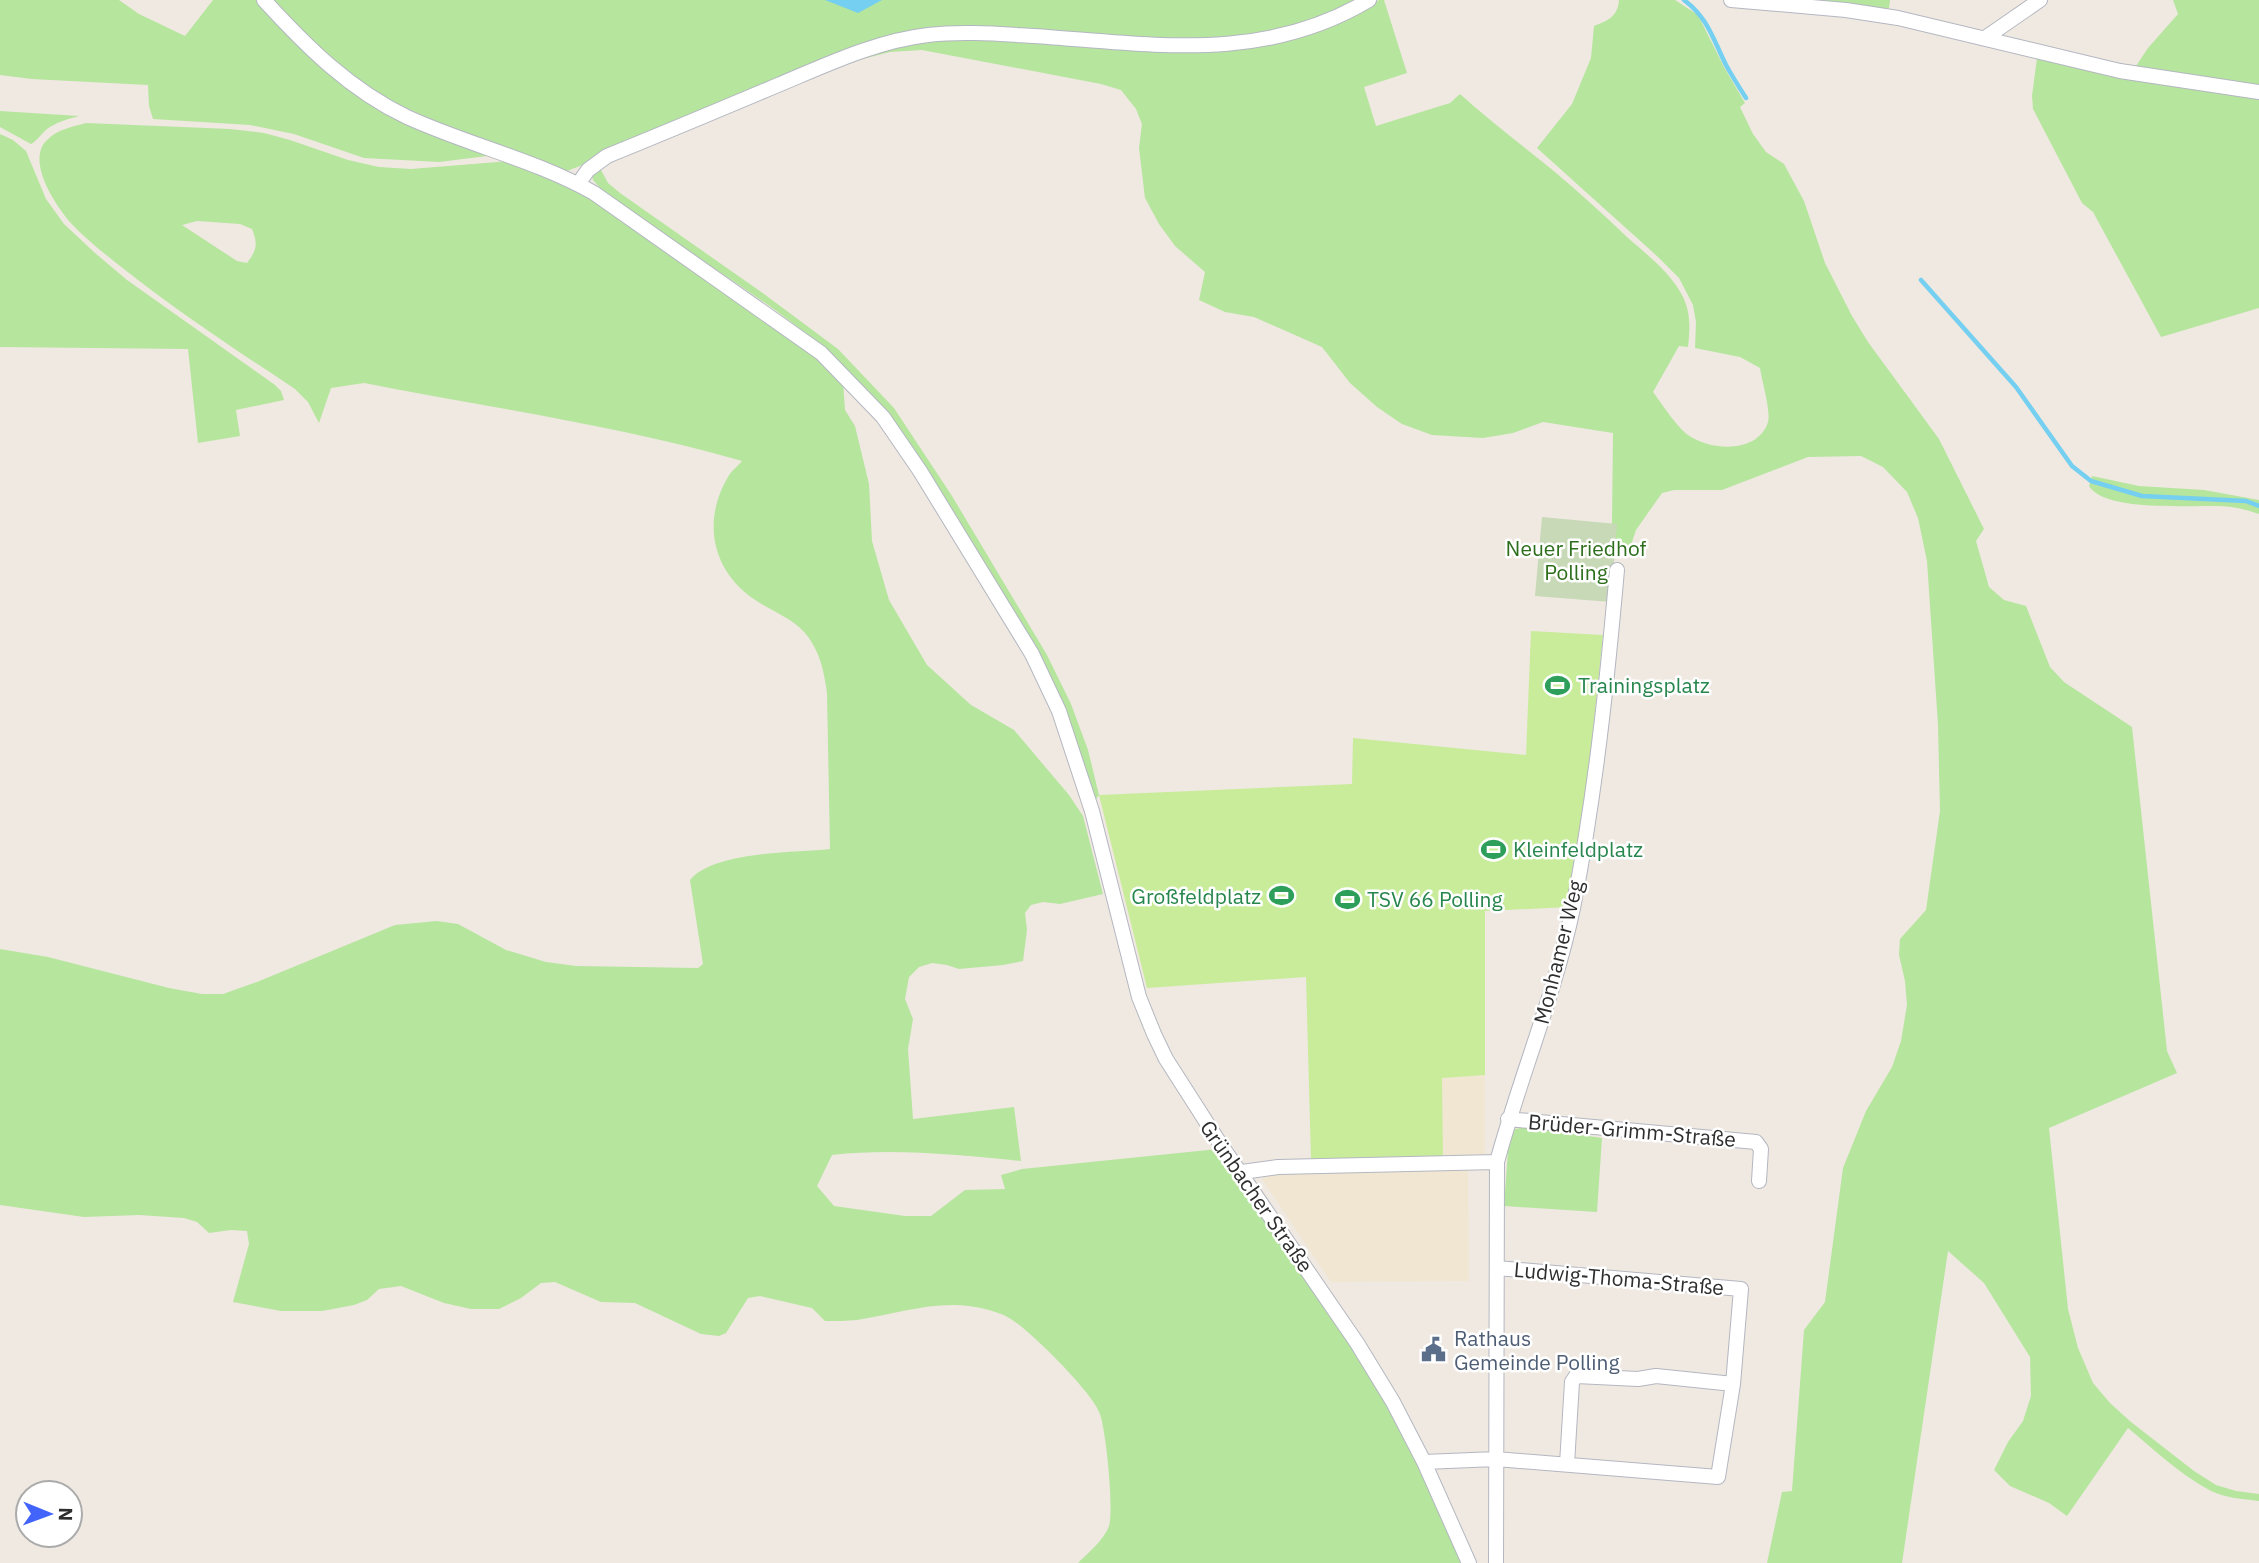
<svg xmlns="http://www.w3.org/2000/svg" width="2259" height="1563" font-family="'IBM Plex Sans',sans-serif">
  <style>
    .education { fill: #f0e6d1 }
    .green { fill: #b6e59e; fill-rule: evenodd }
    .cemetery { fill: #c8d9b8 }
    .pitch { fill: #c9ec9a }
    .water { fill: #75cff0 }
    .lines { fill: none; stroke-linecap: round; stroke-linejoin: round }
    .stream { stroke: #75cff0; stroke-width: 4.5 }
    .minor-casing { stroke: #b4b7c1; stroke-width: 16 }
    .minor { stroke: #fff; stroke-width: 14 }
    .labels { text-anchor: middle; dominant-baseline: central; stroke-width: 5; stroke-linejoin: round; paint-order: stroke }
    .park-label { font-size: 21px; fill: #2c6e1b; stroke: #fff }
    .leisure-label { font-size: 21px; fill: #27864d; stroke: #fff; text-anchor: start }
    .street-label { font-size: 21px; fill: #2e2e2e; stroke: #fff }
    .service-label { font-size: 21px; fill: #4e5e75; stroke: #fff; text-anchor: start }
  </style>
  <rect width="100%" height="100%" fill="#efe9e1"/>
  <path class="education" d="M1485,1075V1155L1443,1156L1442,1077Z
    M1468,1167L1469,1281L1331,1282L1262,1179L1266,1173Z"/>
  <path class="green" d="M0,0H119L139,14L185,36L213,0H256L278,24L349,89L495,155L439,162L364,158L294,134L250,125L153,119L149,106L148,85L32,79L0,75Z
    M273,0H1361L1350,6L1267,35L1196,41L932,30L567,171L559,170L428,118L383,97L351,76L308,38Z
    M1379,0H1384L1407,73L1364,87L1376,126L1450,103L1460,94C1491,122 1523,146 1555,172C1580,193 1604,215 1627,237C1646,254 1670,272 1682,295C1691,312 1690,328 1688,347L1679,346L1653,392C1662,404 1676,426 1688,435C1710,451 1758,454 1768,422C1771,412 1762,381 1760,368L1740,357L1695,348L1696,322L1693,305L1679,278L1657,256L1537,148L1572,104L1591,58L1594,26C1608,21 1618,16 1619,0H1675L1698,15L1724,67L1745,103L1740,107L1753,134L1766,152L1784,164L1804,201L1825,263L1852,316L1868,342L1939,439L1984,529L1976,541L1989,587L2004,600L2026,606L2050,667L2064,682L2132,727L2167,1051L2177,1073L2049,1128L2068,1309L2078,1348L2093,1383L2110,1403L2131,1422L2194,1471L2216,1485L2236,1491L2259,1494V1501C2243,1499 2226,1498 2211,1491C2182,1476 2153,1449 2128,1428L2067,1516L2049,1503L2010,1486L1994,1470L2008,1442L2023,1421L2031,1396L2030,1357L1984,1283L1948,1251L1902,1563H1767L1782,1492L1792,1491L1804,1330L1825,1302L1843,1168L1866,1111L1892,1067L1901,1041L1907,1005L1905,981L1899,955L1900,939L1926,910L1940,811L1938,725L1927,561L1918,518L1907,492L1883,467L1861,456L1808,457L1722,490H1674L1662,493L1636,530L1628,554L1615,552L1616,524H1612L1613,433L1543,422L1513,433L1483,438L1432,435L1402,424L1377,407L1350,383L1322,347L1254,317L1225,312L1199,300L1205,272L1175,246L1159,224L1145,198L1139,148L1142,124L1136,109L1121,90L1101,84L922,50L890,52L847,63L913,42L961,39L1177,51L1353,16Z
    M1787,0H1890V1L1889,8L1886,10Z
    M2173,0H2259V84L2248,85L2134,69L2148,48L2178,14Z
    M2037,58L2132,79L2259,97V308L2161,337L2093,212L2082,203L2033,109L2032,96Z
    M0,111L79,116C68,119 57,122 47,129C41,134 37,141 31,144L0,127Z
    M86,123L230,129L264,133L290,140L348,160L379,167L411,169L511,161L583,192L814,355L843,381L845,410L855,426L869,484L872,541L889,600L927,665L971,705L1014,730L1069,795L1083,816L1103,894L1060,904L1043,902L1031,905L1025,913L1027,930L1023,961L1003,965L959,969L947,965L932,963L919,967L909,977L905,999L913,1019L908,1049L913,1119L1014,1107L1021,1161C958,1155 895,1148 832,1155L817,1186L834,1206L905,1216H931L965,1190L1005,1189L1001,1175L1022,1169L1218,1149L1284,1242L1387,1403L1422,1471L1463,1563H1078C1088,1553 1104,1540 1109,1526C1114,1509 1106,1431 1100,1414C1094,1394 1028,1328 1009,1318C1003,1314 995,1312 989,1310C944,1297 902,1313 857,1320C847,1321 836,1321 825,1321L812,1308L760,1296L748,1298L726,1333L719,1336L701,1334L635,1303L601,1302L555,1282L541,1283L521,1298L499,1309H471L444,1303L401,1286L379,1289L367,1300L354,1305L322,1311H281L233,1302L249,1244L247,1231L231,1230L209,1233L197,1222L184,1218L139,1215L84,1217L0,1205V949L48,957L169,988L202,994H223L257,982L395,925L437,921L458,924L506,950L546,962L576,966L698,968L703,964L690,880C715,851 792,853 830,849L827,693C824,671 820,651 805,633C789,615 765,609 747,594C710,564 704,517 728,477C731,471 738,466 742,461C618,425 490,408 364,383L331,388L319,423L308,402L295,389C239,352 183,315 129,273C109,257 86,240 69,221C54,203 26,160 47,140C58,129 72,127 86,123ZM197,221L240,224L252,229C258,244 257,250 247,263L237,261L182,225Z
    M0,134L13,140L26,151L46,199L64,224L95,253L127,280L275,385L281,391L284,400L236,410L240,436L198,443L188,349L0,347Z
    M602,165L601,170L608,183L620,193L764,294L838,349L894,408L952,496L1047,655L1071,704L1088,750L1099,795L1094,802L1086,769L1070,724L887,414C866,389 844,366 820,345C751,287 671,245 601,189L593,180L592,175Z
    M2092,476L2139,486L2204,490L2259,500V514C2245,509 2231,506 2216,506C2188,505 2105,512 2089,486Z
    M1526,1127L1602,1138L1597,1212L1504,1206L1509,1137L1515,1129Z"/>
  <path class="cemetery" d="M1542,517L1617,524L1611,602L1535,596Z"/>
  <path class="pitch" d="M1531,631L1603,635L1589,769L1569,907L1485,911V1075L1442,1078L1443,1156L1311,1159L1306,977L1147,988L1099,795L1352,784L1353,738L1526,755Z"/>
  <path class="water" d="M825,0H882L858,13Z"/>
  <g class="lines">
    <path class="stream" d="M1684,0C1708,18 1713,39 1726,65C1732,76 1739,87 1746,98
      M1921,280L2016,387L2072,466L2091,481L2142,496L2246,501L2259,506"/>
    <defs>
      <path id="minor" d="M264,0C306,46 350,90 407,117C468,145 536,160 594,193L821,353L883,417L920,471L1032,654L1059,711L1092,811L1139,997L1154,1034L1166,1059L1221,1145L1357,1343L1393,1402L1424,1462L1469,1563
        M1731,0L1846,10L1898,18L2120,71L2259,92
        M1985,38L2040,0
        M578,184L588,170L607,156C664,133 721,109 778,85C826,65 876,41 928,35C963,31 999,34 1034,36C1152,44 1262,64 1369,0
        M1508,1119L1756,1142L1761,1149L1759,1181
        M1242,1172L1278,1167L1497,1162
        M1424,1462L1496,1459L1718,1477L1733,1384L1741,1289L1497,1268
        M1567,1464L1572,1382L1576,1376L1638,1379L1656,1376L1733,1384
        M1496,1563L1497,1162C1520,1077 1555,994 1573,908C1595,797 1607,683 1617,570"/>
    </defs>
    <use href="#minor" class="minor-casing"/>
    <use href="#minor" class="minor"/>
  </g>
  <defs>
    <symbol id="stadium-bare" viewBox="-9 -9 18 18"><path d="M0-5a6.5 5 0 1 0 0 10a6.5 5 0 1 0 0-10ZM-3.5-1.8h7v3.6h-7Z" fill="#2e9e5b" stroke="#fff" stroke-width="2.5" paint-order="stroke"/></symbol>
    <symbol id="civic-bare" viewBox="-9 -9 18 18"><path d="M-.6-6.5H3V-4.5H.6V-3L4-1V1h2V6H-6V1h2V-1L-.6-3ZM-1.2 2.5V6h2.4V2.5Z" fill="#5c6f8a" stroke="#fff" stroke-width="2.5" paint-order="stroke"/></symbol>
  </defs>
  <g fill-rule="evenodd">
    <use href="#stadium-bare" x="1540" y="668" width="35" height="35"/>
    <use href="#stadium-bare" x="1476" y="832" width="35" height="35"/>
    <use href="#stadium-bare" x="1264" y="878" width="35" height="35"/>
    <use href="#stadium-bare" x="1330" y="882" width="35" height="35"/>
    <use href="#civic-bare" x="1416" y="1332" width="35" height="35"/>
  </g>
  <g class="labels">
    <g class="park-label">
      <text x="1576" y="548">Neuer Friedhof<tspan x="1576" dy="24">Polling</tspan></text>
    </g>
    <g class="leisure-label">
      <text x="1578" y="685">Trainingsplatz</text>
      <text x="1513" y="849">Kleinfeldplatz</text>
      <text x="1261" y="896" text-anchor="end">Großfeldplatz</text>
      <text x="1367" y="899">TSV 66 Polling</text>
    </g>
    <g class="street-label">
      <text transform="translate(1558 952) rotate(-76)">Monhamer Weg</text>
      <text transform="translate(1632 1130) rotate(5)">Brüder-Grimm-Straße</text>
      <text transform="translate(1257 1196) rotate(55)">Grünbacher Straße</text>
      <text transform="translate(1619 1278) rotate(5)">Ludwig-Thoma-Straße</text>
    </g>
    <g class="service-label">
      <text x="1454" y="1338">Rathaus<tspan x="1454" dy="24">Gemeinde Polling</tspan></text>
    </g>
  </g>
  <g transform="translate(49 1514) rotate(91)"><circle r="33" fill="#ffffff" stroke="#ababab" stroke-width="2"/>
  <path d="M0-5L12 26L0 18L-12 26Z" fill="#4264fb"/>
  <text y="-10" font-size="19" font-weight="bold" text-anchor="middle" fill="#2e2e2e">N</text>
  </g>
</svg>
